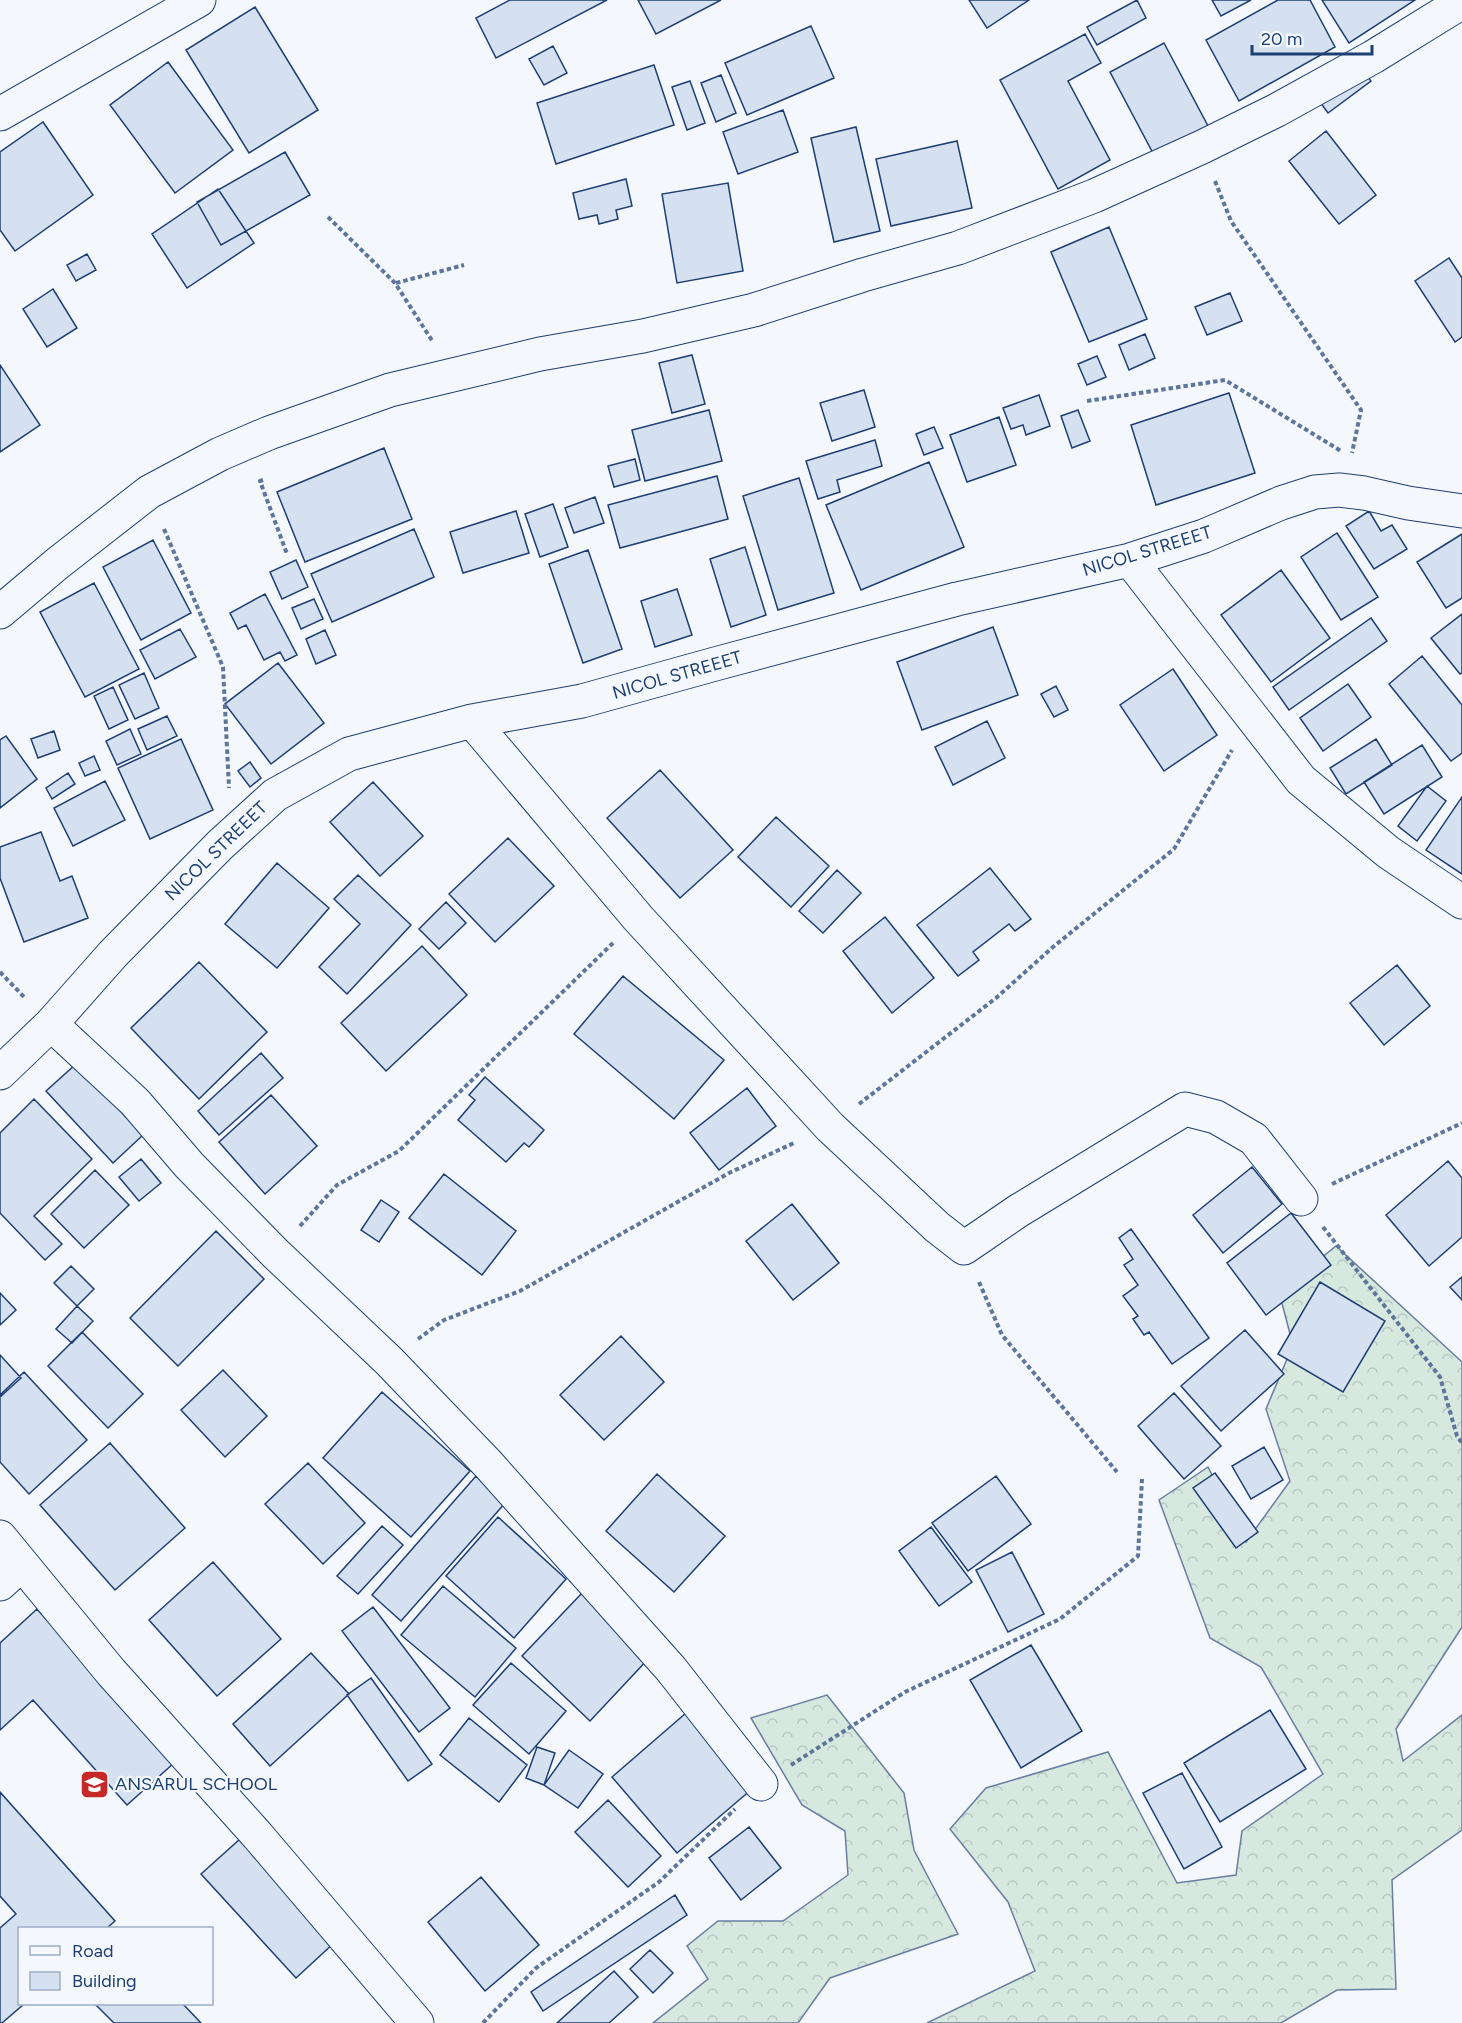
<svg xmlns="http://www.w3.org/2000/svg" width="1462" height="2023" font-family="Figtree,sans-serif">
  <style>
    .forest { fill: url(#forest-crowns); stroke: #687fa3; stroke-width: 1.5 }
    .building { fill: #d5e0f0; stroke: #1d3f73; stroke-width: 1.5 }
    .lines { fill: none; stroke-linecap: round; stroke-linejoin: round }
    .minor-casing { stroke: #1d3f73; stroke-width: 35 }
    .path { stroke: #5e769c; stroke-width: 4; stroke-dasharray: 4.5 3; stroke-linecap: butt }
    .minor { stroke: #f4f7fb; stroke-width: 33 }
    .labels { text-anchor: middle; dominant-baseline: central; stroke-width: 4.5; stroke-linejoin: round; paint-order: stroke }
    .street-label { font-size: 18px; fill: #1d3f73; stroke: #f4f7fb }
    .poi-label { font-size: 18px; fill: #1d3f73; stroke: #f4f7fb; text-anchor: start }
  </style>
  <defs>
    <pattern id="forest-crowns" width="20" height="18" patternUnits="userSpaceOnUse" patternTransform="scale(1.5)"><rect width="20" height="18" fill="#d7e8df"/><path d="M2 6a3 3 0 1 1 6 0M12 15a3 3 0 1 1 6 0" fill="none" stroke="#b8c8c3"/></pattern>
  </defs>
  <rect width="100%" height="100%" fill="#f4f7fb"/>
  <path class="forest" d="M1336,1246L1462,1362V1627L1396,1729L1403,1761L1462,1715V1830L1392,1880L1396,1989L1337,1990L1281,2023H927L1035,1971L1008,1902L950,1829L986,1788L1108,1752L1177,1883L1236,1875L1242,1831L1323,1774L1261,1667L1210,1638L1159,1500L1208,1467L1246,1542L1290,1481L1266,1409L1293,1345L1279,1292Z
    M827,1695L904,1793L914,1850L958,1934L830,1978L798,2023H653L708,1979L687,1946L718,1921H783L848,1875L845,1831L802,1805L751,1718Z"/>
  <path class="building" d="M510,0H607L496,58L476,18Z
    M638,0H721L656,34Z
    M969,0H1029L987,28Z
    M1137,0L1146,18L1097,45L1087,27Z
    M1212,0H1251L1221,16Z
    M1278,0H1310L1335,47L1239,101L1206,40Z
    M1322,0H1415L1349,43Z
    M255,7L318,110L249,153L186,50Z
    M811,26L834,78L747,115L725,63Z
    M1085,34L1101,63L1068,81L1110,160L1058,189L1000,80Z
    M1164,43L1208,126L1154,155L1110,72Z
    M553,46L567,73L544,85L529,59Z
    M1355,60L1371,81L1328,113L1312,91Z
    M168,62L233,150L175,193L110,105Z
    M654,65L674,125L556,164L537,103Z
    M721,75L736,113L716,122L701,83Z
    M690,81L705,123L687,130L672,87Z
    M783,110L798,152L738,174L723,132Z
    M43,122L93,195L15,251L0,230V152Z
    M856,127L880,231L834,242L811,138Z
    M1326,131L1376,195L1339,224L1289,161Z
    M957,141L972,208L891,226L876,159Z
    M285,152L310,195L221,245L197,202Z
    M626,179L632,206L616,210L618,219L599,224L597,215L579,219L573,193Z
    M728,183L743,271L677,283L662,194Z
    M218,189L254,243L187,288L152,234Z
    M1109,227L1147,319L1089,342L1051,252Z
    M87,254L96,270L76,281L67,265Z
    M1449,258L1462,278V337L1455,342L1415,281Z
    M53,289L77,328L47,347L23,309Z
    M1230,293L1242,321L1207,335L1195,307Z
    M1145,334L1155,358L1129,370L1119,345Z
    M692,355L705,404L672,413L659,363Z
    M1097,356L1106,377L1087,385L1078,364Z
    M0,365L40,425L0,452Z
    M864,390L875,427L832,441L820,403Z
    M1229,393L1255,473L1156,505L1131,425Z
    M1039,395L1050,426L1026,435L1023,425L1011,429L1003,408Z
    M709,410L722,461L645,481L632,430Z
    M1078,410L1090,441L1072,448L1061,416Z
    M999,417L1016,465L967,482L950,435Z
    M934,427L943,448L924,455L916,434Z
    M875,440L882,466L837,480L840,492L818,499L806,461Z
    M384,448L412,519L305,562L277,492Z
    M635,459L640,480L614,487L608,466Z
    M929,462L964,547L861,590L826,505Z
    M717,476L728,519L620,548L608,505Z
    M799,478L834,593L778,610L743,496Z
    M595,497L604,523L574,533L565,508Z
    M553,504L568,547L540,557L525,514Z
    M516,511L529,553L463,573L450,532Z
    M1369,511L1381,531L1392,525L1407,549L1374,569L1346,526Z
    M414,529L434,577L332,622L311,574Z
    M1337,533L1378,597L1341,620L1301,557Z
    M1462,534V598L1446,608L1417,562Z
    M153,540L191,613L141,640L103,567Z
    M745,547L766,615L731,627L710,559Z
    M588,550L622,649L583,663L549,564Z
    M296,560L308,587L282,599L270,572Z
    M1281,570L1330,638L1271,682L1221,615Z
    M94,583L139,669L85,697L40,612Z
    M677,589L692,635L655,647L641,601Z
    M265,594L297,655L285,661L280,652L264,660L246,625L238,629L230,613Z
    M314,599L323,619L301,629L292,608Z
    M1462,614V673L1460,674L1431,638Z
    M1371,618L1387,641L1289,710L1273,687Z
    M993,627L1018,695L922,730L897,662Z
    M180,629L196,657L155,679L140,650Z
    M325,630L336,655L316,664L306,639Z
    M1422,656L1462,705V753L1451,761L1389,684Z
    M278,663L324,723L271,764L225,704Z
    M1173,669L1217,735L1164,771L1120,705Z
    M144,673L159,708L135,719L119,685Z
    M1348,684L1371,717L1323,751L1300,718Z
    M1056,686L1068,710L1054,717L1041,694Z
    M113,687L128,720L109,729L94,696Z
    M167,716L177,736L147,750L138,729Z
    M987,721L1005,758L953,785L935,747Z
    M130,729L141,754L117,765L106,741Z
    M54,731L60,750L38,758L31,739Z
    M6,736L37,779L0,808V740Z
    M181,739L213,810L150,839L118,768Z
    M1376,739L1392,765L1346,794L1330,768Z
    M1422,745L1442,777L1384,814L1364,782Z
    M94,756L100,770L85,776L79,763Z
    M250,762L261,778L250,787L238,771Z
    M660,770L733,850L680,898L607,818Z
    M68,773L75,784L52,799L46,788Z
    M105,781L125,820L73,846L54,808Z
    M373,782L423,836L380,876L330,822Z
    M1427,786L1446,801L1417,841L1398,826Z
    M1462,797V874L1426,850Z
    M776,817L829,866L791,907L738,857Z
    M41,832L60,881L72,876L88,918L24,942L0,878V847Z
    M508,838L554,886L495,942L449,894Z
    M277,863L329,908L277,968L225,924Z
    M990,868L1031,919L1015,931L1009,924L973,952L979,960L958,976L917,925Z
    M837,870L861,893L823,933L799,911Z
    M358,875L411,925L347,994L319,967L360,924L334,899Z
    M446,902L466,923L439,949L419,929Z
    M885,917L934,978L892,1013L843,951Z
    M422,946L467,995L386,1071L341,1023Z
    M199,962L267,1032L199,1099L131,1028Z
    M1397,965L1430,1006L1384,1045L1350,1003Z
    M623,976L724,1060L674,1119L574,1034Z
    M261,1053L283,1078L219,1135L198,1111Z
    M76,1064L143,1135L113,1163L46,1091Z
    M485,1077L544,1130L529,1147L524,1143L506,1162L458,1120L475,1100L469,1095Z
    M747,1088L776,1126L719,1170L690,1133Z
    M271,1095L317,1146L265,1194L219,1142Z
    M34,1099L92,1159L34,1216L62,1244L45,1260L0,1213V1133Z
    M141,1159L161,1183L139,1201L119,1177Z
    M1448,1161L1462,1178V1237L1429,1266L1386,1215Z
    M1252,1167L1282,1204L1223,1253L1193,1215Z
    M95,1170L129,1205L84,1248L51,1214Z
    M444,1174L516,1231L482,1275L409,1218Z
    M381,1200L399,1212L379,1242L361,1230Z
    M792,1204L839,1263L793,1300L746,1241Z
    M1291,1213L1331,1265L1266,1315L1227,1263Z
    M1131,1229L1209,1338L1172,1364L1149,1332L1144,1335L1133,1319L1138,1316L1123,1296L1138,1285L1124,1265L1133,1259L1119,1238Z
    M216,1231L264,1279L178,1366L130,1318Z
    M71,1266L94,1289L77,1306L54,1283Z
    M1462,1277V1300L1450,1287Z
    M1320,1282L1385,1321L1343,1392L1278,1354Z
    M0,1293L16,1310L0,1325Z
    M77,1306L93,1321L72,1343L56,1329Z
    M1245,1330L1284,1374L1221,1431L1181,1386Z
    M82,1332L143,1394L108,1428L48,1366Z
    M621,1336L664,1382L604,1440L560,1395Z
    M0,1355L21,1378L0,1397Z
    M223,1370L267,1416L225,1457L181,1410Z
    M24,1372L87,1440L29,1494L0,1462V1395Z
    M382,1392L470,1471L411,1537L323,1458Z
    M1174,1393L1221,1446L1184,1479L1138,1426Z
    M110,1443L185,1528L115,1590L40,1505Z
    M1264,1447L1283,1480L1251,1499L1232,1466Z
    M308,1463L365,1523L323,1564L265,1504Z
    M1215,1473L1258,1532L1236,1548L1193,1488Z
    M657,1474L725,1536L674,1592L606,1531Z
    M476,1476L506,1502L401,1621L372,1595Z
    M996,1476L1031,1524L968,1571L932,1523Z
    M498,1517L566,1579L514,1638L446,1576Z
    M382,1526L403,1545L358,1594L337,1576Z
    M931,1527L972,1582L939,1606L899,1551Z
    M1012,1552L1044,1614L1008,1632L976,1570Z
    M213,1562L281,1639L217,1696L149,1620Z
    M443,1586L516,1648L475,1697L401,1635Z
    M582,1593L650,1657L590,1721L522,1656Z
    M373,1607L450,1708L419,1732L342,1631Z
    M37,1609L174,1763L127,1805L33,1700L0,1730V1643Z
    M1031,1645L1082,1731L1021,1768L970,1680Z
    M311,1653L349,1694L270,1766L233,1724Z
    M511,1663L566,1711L529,1754L473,1705Z
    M371,1678L432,1764L408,1781L347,1695Z
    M1270,1710L1306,1769L1220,1822L1184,1763Z
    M686,1713L752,1789L677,1853L612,1777Z
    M469,1718L527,1765L499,1802L440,1755Z
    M537,1747L555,1753L544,1785L526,1778Z
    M569,1750L603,1774L578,1808L544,1785Z
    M1182,1773L1222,1847L1184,1869L1143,1793Z
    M0,1792L115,1921L107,1928H20V2004H24L2,2023H0V1928L16,1914L0,1896Z
    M608,1800L661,1856L628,1887L575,1832Z
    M749,1827L781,1868L741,1900L709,1858Z
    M240,1839L335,1942L296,1978L201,1874Z
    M481,1877L539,1945L485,1991L428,1922Z
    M675,1895L687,1915L543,2011L531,1992Z
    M650,1950L673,1973L653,1993L630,1969Z
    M614,1971L638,1997L609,2023H557Z
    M95,2004H183L201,2023H114Z"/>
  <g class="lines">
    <defs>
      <path id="minor" d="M0,114L199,0
        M1130,560L1301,780L1388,852L1462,902
        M0,612L58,563L149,492L220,454L269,433L390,390L540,354L643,336L754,310L863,275L958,248L1094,196L1202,147L1277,110L1373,57L1462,2
        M472,721L638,918L830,1127L937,1227L964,1248L1018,1211L1185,1109L1216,1117L1254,1139L1301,1199
        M51,1024L135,1102L189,1165L275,1253L389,1361L488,1464L671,1669L761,1784
        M0,1073L51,1024L113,954L220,845L275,795L349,754L472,721L582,701L715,664L957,599L1130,560L1204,536L1281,503L1315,492L1339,490L1364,493L1408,503L1462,511
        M0,1537L111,1672L258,1836L417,2023
        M0,1584L22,1564"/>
    </defs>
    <use href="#minor" class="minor-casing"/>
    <path class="path" d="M1215,181L1231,221L1361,410L1352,453
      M328,217L395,283L433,342
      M396,283L464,265
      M1087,401L1225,380L1341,451
      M263,480L260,481L287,554
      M164,529L223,667L229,788
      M0,972L24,997
      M859,1104L996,998L1053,947L1174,849L1232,750
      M1332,1184L1462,1123
      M300,1226L337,1185L399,1151L613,943
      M1323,1227L1440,1377L1457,1436L1462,1443
      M979,1282L1002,1335L1117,1472
      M418,1339L444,1320L520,1291L729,1173L794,1143
      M791,1765L905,1692L1060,1619L1138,1556L1142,1479
      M483,2023L536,1968L659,1882L735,1809"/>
    <use href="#minor" class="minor"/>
  </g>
  <defs>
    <symbol id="school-square" viewBox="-11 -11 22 22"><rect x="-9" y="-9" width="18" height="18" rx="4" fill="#c62828" stroke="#f4f7fb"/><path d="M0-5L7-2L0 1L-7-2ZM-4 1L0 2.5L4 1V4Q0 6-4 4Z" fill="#fff"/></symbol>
  </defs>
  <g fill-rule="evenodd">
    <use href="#school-square" x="78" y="1768" width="33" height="33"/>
  </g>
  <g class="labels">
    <g class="street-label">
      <text transform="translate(1147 551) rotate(-17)">NICOL STREEET</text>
      <text transform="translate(677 675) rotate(-16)">NICOL STREEET</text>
      <text transform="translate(216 851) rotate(-44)">NICOL STREEET</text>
    </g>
    <g class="poi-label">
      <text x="115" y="1784">ANSARUL SCHOOL</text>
    </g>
  </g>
  <rect x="18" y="1927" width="195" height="78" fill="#f4f7fb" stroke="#9eadc5" stroke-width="1.5"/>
  <rect x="30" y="1946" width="30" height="9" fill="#f4f7fb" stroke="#9eadc5" stroke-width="1.5"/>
  <text x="72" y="1957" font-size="18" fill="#1d3f73">Road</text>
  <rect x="30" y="1972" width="30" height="18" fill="#d5e0f0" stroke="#9eadc5" stroke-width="1.5"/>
  <text x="72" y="1987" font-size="18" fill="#1d3f73">Building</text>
  <path d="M1252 45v9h120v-9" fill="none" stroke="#1d3f73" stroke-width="3"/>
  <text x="1261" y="45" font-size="18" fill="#1d3f73" stroke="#f4f7fb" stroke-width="4.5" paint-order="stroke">20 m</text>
</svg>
